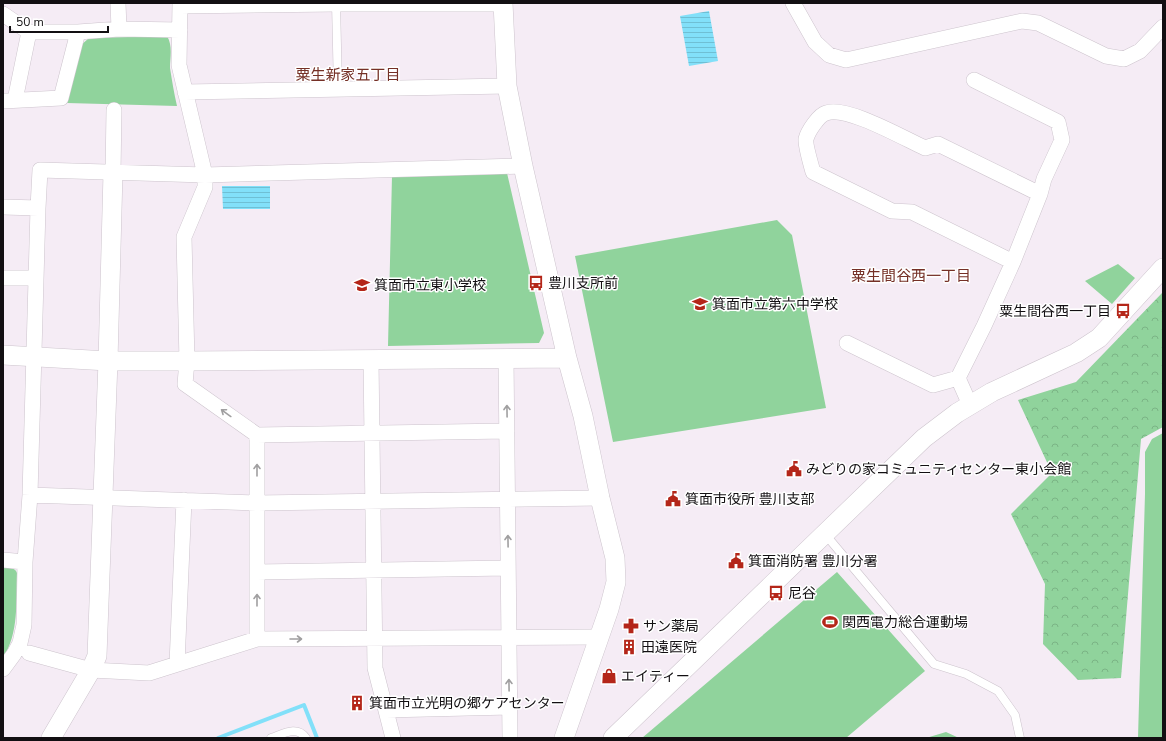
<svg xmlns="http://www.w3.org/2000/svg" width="1166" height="741" font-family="'Nunito Sans','Noto Sans JP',sans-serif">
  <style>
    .forest { fill: url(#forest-crowns) }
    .green { fill: #90d39c }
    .water { fill: url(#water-rules) }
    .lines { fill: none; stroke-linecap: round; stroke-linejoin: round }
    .stream { stroke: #82e0f9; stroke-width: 4 }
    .service-casing { stroke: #cdc4cd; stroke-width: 9 }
    .minor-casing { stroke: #cdc4cd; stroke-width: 16 }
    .tertiary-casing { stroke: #cdc4cd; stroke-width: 20 }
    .service { stroke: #fff; stroke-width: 8 }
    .minor { stroke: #fff; stroke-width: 15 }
    .tertiary { stroke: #fff; stroke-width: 19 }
    .oneway { stroke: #a09fa0 }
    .labels { text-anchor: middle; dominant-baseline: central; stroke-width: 3; stroke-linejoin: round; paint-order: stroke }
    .poi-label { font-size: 14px; fill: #120f12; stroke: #fff; text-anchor: start }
    .neighbourhood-label { font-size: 15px; fill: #753026; stroke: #fff }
  </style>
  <defs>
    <pattern id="forest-crowns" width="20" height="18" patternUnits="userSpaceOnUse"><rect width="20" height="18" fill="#90d39c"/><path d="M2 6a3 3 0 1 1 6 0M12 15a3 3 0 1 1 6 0" fill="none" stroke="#7bb485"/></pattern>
    <pattern id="water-rules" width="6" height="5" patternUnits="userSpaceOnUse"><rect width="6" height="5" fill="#82e0f9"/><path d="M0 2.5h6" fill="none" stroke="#6fbfd4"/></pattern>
  </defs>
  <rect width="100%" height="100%" fill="#f5ecf5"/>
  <path class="forest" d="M1163,292V427L1141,439L1121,678L1078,680L1043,644L1045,584L1011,514L1052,473L1018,400L1076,382Z"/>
  <path class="green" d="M167,36C173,46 170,57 170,68C172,81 174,93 177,106L67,103L80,46L89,38Z
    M507,173L544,333L539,343L388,346L392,176Z
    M777,220L792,235L826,408L613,442L575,256Z
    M1118,264L1135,278L1112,304L1085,281Z
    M1163,433V738H1138L1145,494V452L1152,439Z
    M3,567C9,568 15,567 17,573C16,602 19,633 3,658Z
    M837,572L925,671L846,738H642Z
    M946,732L959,738H926Z"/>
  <path class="water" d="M709,11L718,61L689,66L680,16Z
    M222,186H270V209H223Z"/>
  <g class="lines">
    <path class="stream" d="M218,738L304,705L317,738"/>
    <defs>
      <path id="service" d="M336,3L338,90
        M825,534L934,664L966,674L998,691L1015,715L1020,738
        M271,738C283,734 297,725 306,738"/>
      <path id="minor" d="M118,3L119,29
        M180,3L179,65L205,175V187L184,237L187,361L185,384L257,435L507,431
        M793,3L815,42L829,55L846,60L1022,21L1038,23L1106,56L1124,59L1140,51L1163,27
        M180,6L336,4H503
        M3,14L29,32H78L119,29L180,30
        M185,92L507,86
        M15,100L29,32
        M3,101L61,98L78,32
        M113,173L114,110
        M3,207L38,208
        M1013,262L912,212L892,211L813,172C811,165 805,144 806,139C808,131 819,115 826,113C846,105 905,139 925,148L938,144L1040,194
        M3,278H36
        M847,343L933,385L958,378L970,405
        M506,358L510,738
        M371,360L375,668L393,738
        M958,378L984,326L1013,262L1040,194L1044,179L1062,140L1058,122L974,80
        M30,495L257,503L600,498
        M3,560L25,562
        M257,572L508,568
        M257,639V435
        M29,653L91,670L149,673L257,639L599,637
        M177,664L184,500
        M3,669L14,654L20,643L24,625L25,562L30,495L38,208L40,170L205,175L523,166
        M386,710L510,707"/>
      <path id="tertiary" d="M503,3L507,86L523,166L567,358L583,416L600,498L615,558L616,582L609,609L564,738
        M3,355L108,361H187L567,358
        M51,738L91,670L97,656L108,361L113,173
        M613,738L924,438L957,413L992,392L1076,353L1099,338L1163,268"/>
    </defs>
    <use href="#service" class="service-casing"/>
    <use href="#minor" class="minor-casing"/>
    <use href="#tertiary" class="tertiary-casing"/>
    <use href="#service" class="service"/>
    <use href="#minor" class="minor"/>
    <use href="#tertiary" class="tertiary"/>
  </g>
  <defs><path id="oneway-shaft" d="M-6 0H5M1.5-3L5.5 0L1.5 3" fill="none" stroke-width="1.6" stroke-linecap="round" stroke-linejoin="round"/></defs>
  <g class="oneway">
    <use href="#oneway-shaft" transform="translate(507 411) rotate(-91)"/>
    <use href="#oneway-shaft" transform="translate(226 413) rotate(-144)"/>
    <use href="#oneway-shaft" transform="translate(257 470) rotate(-90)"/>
    <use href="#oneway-shaft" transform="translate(508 541) rotate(-91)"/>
    <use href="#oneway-shaft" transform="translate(257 600) rotate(-90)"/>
    <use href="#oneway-shaft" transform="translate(296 639)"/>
    <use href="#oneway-shaft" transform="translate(509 685) rotate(-91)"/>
  </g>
  <defs>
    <symbol id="bus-bare" viewBox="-9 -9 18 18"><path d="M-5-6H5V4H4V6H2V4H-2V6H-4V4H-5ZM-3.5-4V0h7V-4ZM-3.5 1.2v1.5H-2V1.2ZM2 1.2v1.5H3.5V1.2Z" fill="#b42619" stroke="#fff" stroke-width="2.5" paint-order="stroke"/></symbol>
    <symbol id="school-bare" viewBox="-9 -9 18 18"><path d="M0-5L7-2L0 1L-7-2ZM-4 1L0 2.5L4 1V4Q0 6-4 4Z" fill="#b42619" stroke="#fff" stroke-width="2.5" paint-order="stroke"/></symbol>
    <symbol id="civic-bare" viewBox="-9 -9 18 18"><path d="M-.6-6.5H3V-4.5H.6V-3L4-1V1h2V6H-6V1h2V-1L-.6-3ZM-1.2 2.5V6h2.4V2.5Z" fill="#b42619" stroke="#fff" stroke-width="2.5" paint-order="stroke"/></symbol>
    <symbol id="stadium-bare" viewBox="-9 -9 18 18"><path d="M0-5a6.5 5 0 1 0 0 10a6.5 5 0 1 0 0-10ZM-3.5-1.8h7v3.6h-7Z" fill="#b42619" stroke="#fff" stroke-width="2.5" paint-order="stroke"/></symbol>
    <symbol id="pharmacy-bare" viewBox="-9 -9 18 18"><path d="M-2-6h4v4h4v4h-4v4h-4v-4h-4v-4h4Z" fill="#b42619" stroke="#fff" stroke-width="2.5" paint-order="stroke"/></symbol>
    <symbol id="building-bare" viewBox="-9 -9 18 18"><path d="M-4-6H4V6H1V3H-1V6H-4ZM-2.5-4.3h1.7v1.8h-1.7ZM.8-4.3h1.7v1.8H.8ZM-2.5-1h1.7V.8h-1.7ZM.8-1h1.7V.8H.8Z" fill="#b42619" stroke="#fff" stroke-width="2.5" paint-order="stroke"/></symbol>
    <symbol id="shop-bare" viewBox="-9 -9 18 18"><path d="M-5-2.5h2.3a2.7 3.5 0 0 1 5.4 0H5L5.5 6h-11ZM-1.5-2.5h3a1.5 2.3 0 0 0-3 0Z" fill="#b42619" stroke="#fff" stroke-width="2.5" paint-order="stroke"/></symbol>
  </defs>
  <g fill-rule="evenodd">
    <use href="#bus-bare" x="525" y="272" width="22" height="22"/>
    <use href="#school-bare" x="351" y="274" width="22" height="22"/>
    <use href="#school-bare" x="689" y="293" width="22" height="22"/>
    <use href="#bus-bare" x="1112" y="300" width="22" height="22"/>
    <use href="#civic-bare" x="783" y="458" width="22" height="22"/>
    <use href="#civic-bare" x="662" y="488" width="22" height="22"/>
    <use href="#civic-bare" x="725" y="550" width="22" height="22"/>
    <use href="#bus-bare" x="765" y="582" width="22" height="22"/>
    <use href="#stadium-bare" x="819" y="611" width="22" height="22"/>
    <use href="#pharmacy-bare" x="620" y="615" width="22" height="22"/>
    <use href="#building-bare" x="618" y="636" width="22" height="22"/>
    <use href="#shop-bare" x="598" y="665" width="22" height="22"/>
    <use href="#building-bare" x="346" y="692" width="22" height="22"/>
  </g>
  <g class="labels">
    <g class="poi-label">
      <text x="548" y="283">豊川支所前</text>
      <text x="374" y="285">箕面市立東小学校</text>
      <text x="712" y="304">箕面市立第六中学校</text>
      <text x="1111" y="311" text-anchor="end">粟生間谷西一丁目</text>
      <text x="806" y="469">みどりの家コミュニティセンター東小会館</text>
      <text x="685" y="499">箕面市役所 豊川支部</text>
      <text x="748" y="561">箕面消防署 豊川分署</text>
      <text x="788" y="593">尼谷</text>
      <text x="842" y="622">関西電力総合運動場</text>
      <text x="643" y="626">サン薬局</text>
      <text x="641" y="647">田遠医院</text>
      <text x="621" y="676">エイティー</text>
      <text x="369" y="703">箕面市立光明の郷ケアセンター</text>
    </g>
    <g class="neighbourhood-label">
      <text x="348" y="75">粟生新家五丁目</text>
      <text x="911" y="276">粟生間谷西一丁目</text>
    </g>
  </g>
  <rect width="1166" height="741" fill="none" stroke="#120f12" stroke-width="8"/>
  <path d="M10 26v6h98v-6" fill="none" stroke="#120f12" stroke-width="2"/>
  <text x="16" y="26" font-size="12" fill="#120f12" stroke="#ffffff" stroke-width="3" paint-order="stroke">50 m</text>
</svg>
